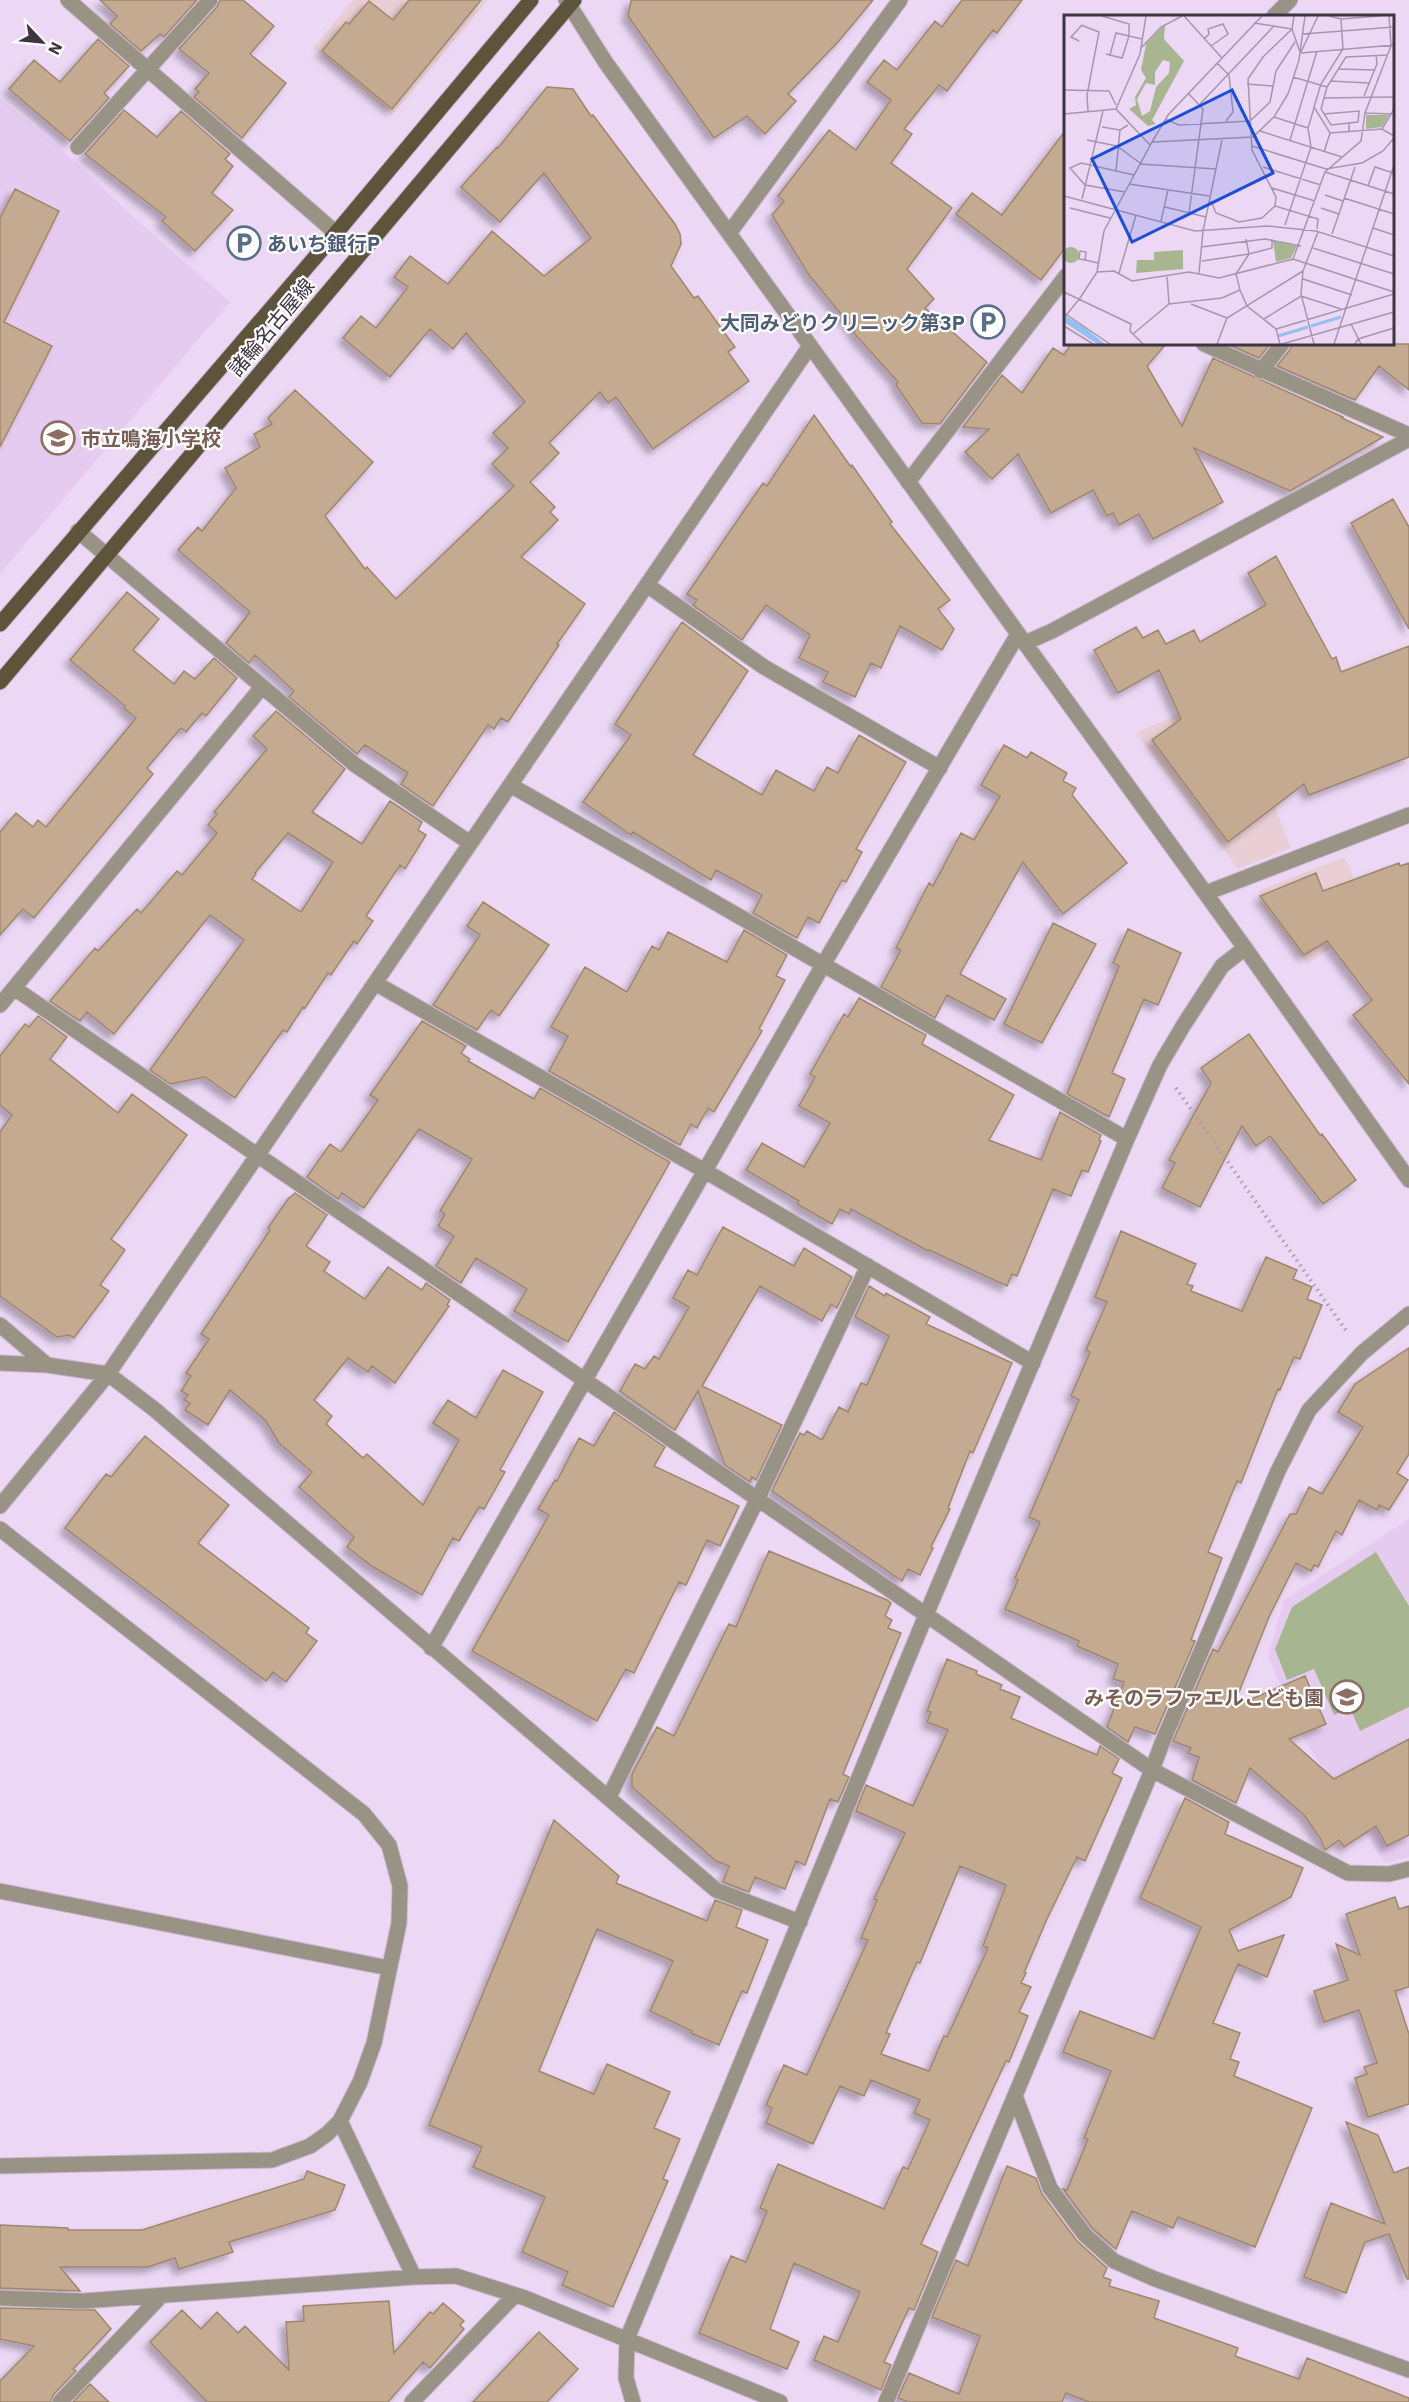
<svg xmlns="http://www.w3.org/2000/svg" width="1409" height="2402" font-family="'IBM Plex Sans','Noto Sans JP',sans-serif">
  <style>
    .commercial { fill: #e9cfd5 }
    .built { fill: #e5cbef }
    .green { fill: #a8b591 }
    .building { fill: #c4aa91; stroke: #9f866e; stroke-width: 1.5; fill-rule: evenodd; filter: url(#shadow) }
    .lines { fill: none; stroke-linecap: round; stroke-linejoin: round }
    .minor-casing { stroke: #c9b7d1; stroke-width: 17 }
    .major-casing { stroke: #c9b7d1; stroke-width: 17 }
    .path { stroke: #aa9bb1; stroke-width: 4; stroke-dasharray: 1.5 4.5; stroke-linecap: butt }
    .minor { stroke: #999385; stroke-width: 15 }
    .major { stroke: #5e543c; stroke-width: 15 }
    .labels { text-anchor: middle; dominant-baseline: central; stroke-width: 4.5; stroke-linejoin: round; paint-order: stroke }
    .service-label { font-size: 20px; font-weight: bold; fill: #4e5e75; stroke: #fff; text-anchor: start }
    .street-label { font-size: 20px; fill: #3c3440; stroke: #fff }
    .education-label { font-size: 20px; font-weight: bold; fill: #785e54; stroke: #fff; text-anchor: start }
    .inset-river { fill: none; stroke: #97beee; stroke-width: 3 }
    .inset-road { fill: none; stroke: #a696ad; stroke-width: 1.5 }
    .view { fill: #1d4ed8; fill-opacity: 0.15; stroke: #1d4ed8; stroke-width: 3 }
    .inset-edge { fill: none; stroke: #3c3440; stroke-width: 3 }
  </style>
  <defs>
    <filter id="shadow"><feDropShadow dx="-5.5" dy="5.5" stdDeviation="3" flood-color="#0004"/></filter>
  </defs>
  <rect width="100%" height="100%" fill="#ecd8f5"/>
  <path class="commercial" d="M353,0H488L392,115L313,48Z
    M1230,691L1291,848L1238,869L1136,733Z
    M1344,857L1374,920L1307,964L1257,899L1260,890Z"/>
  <path class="built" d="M0,98L75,161L128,212L230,302L0,574Z
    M1409,1519V1857L1385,1863L1303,1738L1268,1656L1284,1600Z"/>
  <path class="green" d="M1376,1552L1409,1606V1707L1360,1731L1350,1708L1334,1715L1314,1669L1287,1680L1275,1649L1292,1607Z"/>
  <path class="building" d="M100,0H197L164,37L160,34L141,51L110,24L117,16Z
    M220,0H243L274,26L250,54L286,83L242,138L194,97L199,92L195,89L209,73L179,49L217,7Z
    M409,0H481L392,109L322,51L346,22L349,24L369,1L393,20Z
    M631,0H873L838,42L788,94L796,101L765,134L747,116L714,138L628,16Z
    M962,0H1022L997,33L993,30L947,91L939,85L904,129L912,134L891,163L952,208L907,269L934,299L925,308L987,362L940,424L922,423L896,385L898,382L853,332L855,331L809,275L772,215L784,201L778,196L829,130L856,150L891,100L867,82L884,60L897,70L935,21L942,27Z
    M98,39L129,66L104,93L109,98L70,141L9,89L34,60L60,82Z
    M547,87L573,89L591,116L593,115L675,224L680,234L681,244L671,266L694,298L698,296L735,347L728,352L749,381L653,449L616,397L608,403L600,392L549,443L559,453L530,482L555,507L550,512L558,520L521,557L585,604L557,644L559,645L508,722L501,718L494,729L488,725L433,806L401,784L408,773L365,745L357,754L289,697L294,691L255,655L249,663L226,643L250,612L178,550L198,527L202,531L236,488L225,468L260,447L254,434L272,424L268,418L295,390L373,462L325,516L365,569L367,567L396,599L514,486L492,464L508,448L493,433L525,402L466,333L453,349L430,329L390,377L343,338L361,316L376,328L408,287L394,277L410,256L448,284L492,231L544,276L591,238L544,173L500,222L461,187L497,147L498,148Z
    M124,110L157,137L181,111L230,154L225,159L233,166L212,193L233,210L195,251L162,221L166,217L85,154Z
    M1065,131V248L1041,280L956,214L972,193L1002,215Z
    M15,189L59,211L4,322L52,346L0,447V218Z
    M1071,344H1166L1147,366L1182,426L1213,358L1343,417L1342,418L1383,437L1290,491L1194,448L1223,502L1153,539L1139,514L1119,525L1113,513L1107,516L1093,490L1051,513L1018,454L992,479L965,452L989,429L963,427L1002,375L1022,393L1053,348L1064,355Z
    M1227,344H1270L1259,358Z
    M1292,344H1409V390L1379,366L1355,400L1277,366L1290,350Z
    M814,415L851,467L852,465L892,522L890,524L950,600L938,609L954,629L942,650L900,626L881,668L871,663L855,697L823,682L828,672L799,658L810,635L766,605L742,640L693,605L697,600L687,594L763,483L767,486Z
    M1393,499L1409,527V629L1351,523Z
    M1276,556L1332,659L1336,657L1341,672L1409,646V757L1309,795L1304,784L1228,842L1152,740L1181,719L1159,670L1118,693L1094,650L1136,627L1143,638L1158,630L1166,644L1194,630L1200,642L1266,605L1248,573Z
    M127,592L159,619L133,650L174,684L184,671L195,679L214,658L237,678L206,716L202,713L186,732L181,728L147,768L153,774L34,918L23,909L0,935V832L16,813L33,827L38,820L46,827L136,718L124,708L125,706L70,660Z
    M682,622L748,671L693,755L762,795L776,770L814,791L827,767L838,773L859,735L906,762L856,849L862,852L846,882L842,880L819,923L808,917L797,938L753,913L762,895L716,870L711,880L633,832L631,835L583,802L631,735L615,724Z
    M276,711L345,769L312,812L362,844L390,801L422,822L418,830L426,835L405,869L400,865L366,916L373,921L357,944L354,941L331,975L328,973L305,1008L303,1007L287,1032L283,1030L235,1098L205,1077L170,1084L150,1070L244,940L210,915L114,1034L87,1012L80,1021L50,1001L95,948L98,951L137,909L141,913L177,871L182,875L217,833L208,825L217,814L214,812L267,749L253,736ZM288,833L333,862L301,912L252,879L256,874L255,873Z
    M1004,745L1027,758L1031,752L1067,773L1063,781L1076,788L1072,795L1127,863L1063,914L1023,862L960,974L1006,999L994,1020L947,995L935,1018L881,987L901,950L896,948L929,883L933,886L961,833L974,840L1000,796L981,785Z
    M1399,863L1400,866L1409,863V1084L1353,1015L1372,1000L1327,941L1304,955L1260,896L1316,873L1323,891Z
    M483,902L549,945L499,1016L491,1010L477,1030L433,1005L480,935L467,926Z
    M1053,923L1096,944L1042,1043L1004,1024Z
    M1128,929L1181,953L1158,1005L1144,999L1112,1073L1125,1079L1109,1117L1067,1094L1119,966L1113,963Z
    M744,930L787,955L776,976L785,980L759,1029L762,1031L714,1112L708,1108L697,1128L691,1124L680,1145L549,1071L568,1036L551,1027L585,967L627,992L652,946L659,950L668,932L727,962Z
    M859,998L926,1035L922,1044L1014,1095L989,1140L1041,1160L1060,1112L1101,1135L1099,1140L1101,1141L1088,1172L1082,1170L1071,1196L1053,1189L1017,1276L1012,1274L1007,1286L929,1250L928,1251L851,1209L849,1214L840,1209L832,1224L797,1204L799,1201L746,1170L762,1143L804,1167L830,1123L799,1106L815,1077L810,1074L844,1014L848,1017Z
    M38,1016L67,1037L50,1059L118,1113L132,1094L187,1135L111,1239L125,1250L100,1285L109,1291L74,1338L69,1335L57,1337L0,1296V1132L12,1115L0,1105V1056L25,1024L29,1027Z
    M422,1021L466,1046L461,1053L470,1059L468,1061L534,1099L540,1088L670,1162L568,1342L514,1311L527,1289L476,1258L461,1283L436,1266L454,1236L438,1226L445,1214L440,1211L472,1159L419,1129L364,1208L342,1193L338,1199L307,1177L330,1144L341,1152L378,1100L370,1095Z
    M1249,1034L1320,1135L1322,1134L1356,1180L1323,1204L1270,1136L1256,1146L1242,1126L1200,1207L1162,1188L1175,1163L1169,1160L1211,1083L1201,1068Z
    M295,1193L327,1215L306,1246L330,1262L324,1271L365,1299L388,1267L422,1290L426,1283L450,1300L447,1305L449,1306L395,1383L372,1366L368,1372L348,1358L314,1400L332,1416L326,1424L363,1458L367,1454L423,1505L459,1440L433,1423L448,1400L476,1418L503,1370L543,1392L500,1470L505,1472L484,1509L479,1507L459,1541L453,1538L422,1595L373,1567L347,1547L354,1537L299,1487L312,1472L279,1443L266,1421L230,1390L208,1425L185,1410L190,1403L184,1400L188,1395L181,1391L191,1376L186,1373L209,1339L201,1334L270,1230L268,1228L288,1199Z
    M723,1227L794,1266L804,1248L852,1277L837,1308L831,1304L822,1321L760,1286L702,1386L782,1425L756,1480L752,1477L750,1482L725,1465L698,1391L675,1430L620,1391L635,1364L645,1369L654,1356L659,1359L689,1307L673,1298L688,1270L697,1275Z
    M1121,1231L1196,1264L1187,1284L1193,1286L1191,1291L1242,1311L1266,1257L1297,1270L1293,1279L1312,1287L1307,1299L1322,1305L1300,1359L1294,1357L1280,1390L1278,1389L1241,1483L1237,1481L1208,1552L1222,1558L1191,1640L1195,1641L1155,1734L1135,1727L1128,1742L1107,1727L1124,1682L1113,1679L1118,1664L1077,1646L1079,1641L1005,1609L1018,1580L1015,1578L1040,1522L1029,1517L1079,1400L1071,1396L1090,1352L1086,1350L1107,1302L1095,1297Z
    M869,1286L885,1296L886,1293L930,1317L926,1324L1012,1363L973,1453L970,1451L948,1508L950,1509L931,1547L933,1548L920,1575L908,1569L902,1581L772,1491L800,1433L804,1435L807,1431L822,1440L839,1407L848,1412L861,1383L867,1385L889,1336L855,1317Z
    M1409,1348V1454L1397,1473L1408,1480L1389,1510L1379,1505L1377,1510L1359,1500L1342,1535L1336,1531L1318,1567L1314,1565L1311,1571L1296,1563L1269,1617L1233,1707L1305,1676L1326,1724L1289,1739L1334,1779L1409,1739V1835L1387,1846L1376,1826L1344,1847L1339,1840L1325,1850L1320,1838L1304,1815L1250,1768L1236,1803L1192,1780L1199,1757L1188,1753L1191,1748L1173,1741L1213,1649L1218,1652L1290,1514H1296L1309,1487L1322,1494L1363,1427L1338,1412L1355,1384Z
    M614,1412L665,1447L654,1466L739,1506L720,1546L707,1540L686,1585L679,1582L634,1673L626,1669L597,1721L472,1651L549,1515L538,1509L555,1480L557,1481L579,1438L594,1446Z
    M145,1436L229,1505L198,1543L309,1628L306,1633L317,1641L286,1682L273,1672L266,1681L65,1528L106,1474L111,1477Z
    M769,1551L887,1600L891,1603L885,1616L892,1620L888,1628L901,1633L843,1774L849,1777L838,1802L830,1799L805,1865L796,1861L785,1889L755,1877L749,1892L723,1882L729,1866L716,1861L632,1787V1774L657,1727L674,1736L729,1624L736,1627Z
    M947,1659L977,1671L976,1674L1002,1685L1000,1689L1020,1697L1011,1718L1097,1755L1100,1746L1119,1759L1112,1773L1122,1778L1085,1861L1077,1857L1047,1919L1024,1973H1026L1021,1983L1031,1987L1019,2012L1028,2016L1009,2062L1006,2061L921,2244L938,2252L914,2310L909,2308L884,2362L891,2365L881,2390L814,2360L824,2336L838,2342L860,2292L794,2263L770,2329L799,2342L787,2369L699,2333L731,2256L746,2262L767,2211L760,2208L778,2164L884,2209L903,2167L908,2169L930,2120L914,2113L920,2100L871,2080L864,2096L840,2086L813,2144L766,2123L772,2108L766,2105L784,2065L807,2075L868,1940L861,1938L877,1900L874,1899L905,1833L856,1811L866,1785L913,1806L948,1730L927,1722L931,1712L927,1711ZM960,1866L1006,1885L983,1946L988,1948L947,2037L944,2036L929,2071L881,2054L890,2034L886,2033L917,1962L920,1963Z
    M1185,1798L1229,1822L1225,1834L1303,1868L1291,1897L1229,1930L1238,1951L1284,1935L1267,1977L1238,1964L1213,2023L1240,2033L1230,2059L1239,2062L1234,2076L1312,2108L1255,2247L1178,2217L1173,2228L1132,2211L1116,2249L1092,2228L1063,2189L1067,2190L1088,2139L1084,2138L1111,2071L1063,2052L1080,2011L1154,2039L1201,1927L1140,1898Z
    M554,1820L619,1876L616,1883L707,1921L715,1900L742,1910L736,1927L768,1940L747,1993L742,1991L719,2045L691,2033L692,2031L650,2011L673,1961L597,1929L539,2071L594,2094L607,2064L670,2092L654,2128L680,2139L663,2179L668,2181L613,2307L562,2285L568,2272L522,2252L545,2197L473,2167L482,2147L429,2125Z
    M1395,1897L1399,1909L1409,1906V1987L1395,1991L1409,2034V2104L1368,2117L1355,2078L1367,2074L1364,2067L1377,2063L1359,2010L1324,2022L1314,1991L1348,1980L1336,1944L1360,1955L1346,1914Z
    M1346,2122L1378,2135L1394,2173L1409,2167V2279H1407L1389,2234L1365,2242L1346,2293L1304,2277L1331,2203L1385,2224Z
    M1007,2166L1036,2178L1042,2194L1077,2241L1107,2268L1103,2277L1111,2280L1109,2286L1159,2301L1154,2318L1238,2348L1235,2356L1299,2379L1307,2358L1409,2398V2402H1089L1066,2393L1062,2402H908L898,2398L909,2373L959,2394L980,2336L932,2317L956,2260L968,2266Z
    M307,2171L345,2185L335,2210L229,2242L233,2252L179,2269L175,2258L148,2267H60L80,2291L0,2288V2225L68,2228V2230H142L304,2179Z
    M389,2301L394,2353L430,2312L433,2314L443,2303L464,2321L460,2325L464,2329L430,2368L423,2362L388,2402H207L150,2342L182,2310L201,2329L217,2312L238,2333L245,2326L289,2370L286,2322L304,2321L303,2306Z
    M0,2308L95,2310L111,2329L73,2369L76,2371L53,2395L51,2402H0V2381L34,2346L0,2339Z
    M539,2332L578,2369L547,2402H473Z
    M90,2384L109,2402H73Z"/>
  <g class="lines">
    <defs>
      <path id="minor" d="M68,0L336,233
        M566,0L606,63L1245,948L1222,966L1183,1026L1160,1065L1127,1139L926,1615L627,2339L626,2378L633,2402
        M1274,16L1290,0
        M78,147L210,0
        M730,232L900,0
        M1204,344L1409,435
        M1261,371L1282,344
        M908,482L1066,276
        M78,531L354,764L470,843
        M647,585L764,667L940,768
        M1025,643L1052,631L1409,439
        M512,786L1127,1139
        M1206,893L1409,815
        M1245,948L1409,1180
        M375,983L705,1171L1033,1363
        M14,988L1152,1770L1348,1873L1389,1874L1409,1869
        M0,1005L262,687
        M0,1325L47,1365L108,1374L154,1409L716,1890L800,1922
        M0,1363L47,1365
        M0,1506L108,1374L810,346
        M0,1529L364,1814L389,1845L400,1886L399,1923L374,2043L360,2082L340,2121L327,2134L310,2146L272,2160L0,2166
        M431,1648L823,965L1018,634
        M609,1797L758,1498L868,1266
        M0,1891L389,1968
        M1015,2096L1050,2188L1085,2235L1114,2261L1155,2279L1409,2370
        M340,2121L414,2277
        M0,2298L83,2301L414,2277L456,2276L525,2298L780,2402
        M60,2402L161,2296
        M412,2402L515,2295
        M886,2402L1152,1770L1162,1743L1278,1471L1309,1410L1362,1353L1409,1314"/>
      <path id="major" d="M0,624L336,233L531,0
        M0,682L574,0"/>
    </defs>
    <use href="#minor" class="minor-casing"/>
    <use href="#major" class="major-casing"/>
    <path class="path" d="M1176,1088L1347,1332"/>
    <use href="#minor" class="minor"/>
    <use href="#major" class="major"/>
  </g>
  <defs>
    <symbol id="parking-ring" viewBox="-11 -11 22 22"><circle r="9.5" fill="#fff" stroke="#5c6f8a" stroke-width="1.5"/><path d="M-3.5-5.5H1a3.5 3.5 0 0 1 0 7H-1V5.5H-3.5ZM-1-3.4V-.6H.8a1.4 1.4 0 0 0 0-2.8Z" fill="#5c6f8a"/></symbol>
    <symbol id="school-ring" viewBox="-11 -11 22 22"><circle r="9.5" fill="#fff" stroke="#8d6e63" stroke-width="1.5"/><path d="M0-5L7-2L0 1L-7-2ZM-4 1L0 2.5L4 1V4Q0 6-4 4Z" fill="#8d6e63"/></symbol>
  </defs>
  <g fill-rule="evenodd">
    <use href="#parking-ring" x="225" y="224" width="38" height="38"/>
    <use href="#parking-ring" x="969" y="303" width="38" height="38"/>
    <use href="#school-ring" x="39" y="419" width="38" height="38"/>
    <use href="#school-ring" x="1328" y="1678" width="38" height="38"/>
  </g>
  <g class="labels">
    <g class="service-label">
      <text x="267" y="243">あいち銀行P</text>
      <text x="965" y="322" text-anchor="end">大同みどりクリニック第3P</text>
    </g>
    <g class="street-label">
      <text transform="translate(271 327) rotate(-50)">諸輪名古屋線</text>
    </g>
    <g class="education-label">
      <text x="81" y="438">市立鳴海小学校</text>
      <text x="1324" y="1697" text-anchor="end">みそのラファエルこども園</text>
    </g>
  </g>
  <g transform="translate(1064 15)">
    <rect width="330" height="330" fill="#ecd8f5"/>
    <path d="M101,9L100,24L120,46L88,105L92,109L84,111L65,94L72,90L71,82L82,63L77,55L82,29ZM99,45L106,47L105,58L92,72L86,96L78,101L73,84L82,68L91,70V57ZM302,100H325L318,112L302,114ZM209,226L233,231L227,243L212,247ZM-1 240a8 8 0 1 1 16 0a8 8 0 1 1-16 0ZM119,235V254L72,258L73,245H90V237Z" fill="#a8b591" fill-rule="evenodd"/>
    <path d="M0,300L20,312L41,329H33L0,307Z" fill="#97beee"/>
    <path class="inset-river" d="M247,311L277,302M214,321L244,312"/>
    <path class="inset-road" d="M38,1L65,9V21L78,24M82,1L76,39L52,94L86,130M120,1L158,43M230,1L228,14L236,37M265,1L277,4L315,1M277,4L279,34L257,69L250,92L266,118L318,114L330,121M190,8L228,14L199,42L184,64L188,135L212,182L211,191L254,204L253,214M17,10L35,17L23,80L24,96M239,19L330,12M140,24L145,19L144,14L159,9L164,19L147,31M15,26L7,22L18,10M77,33L97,12L118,1M237,37L254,1M237,38L330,30M42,39L58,43L65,21L52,18L46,40M153,48L165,60L169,97L162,106M274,54L311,55M229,62L263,72M266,66L305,68M183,69L209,71M0,75L45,76L52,90M124,78L139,94L125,198M300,81L313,49L312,40M259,83L330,82M136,89L209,12M301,98L327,99M0,99L52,94M260,99L295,96L294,107L285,108V116M0,101V125M210,102L244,113M101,104L115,110L186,106L206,87L212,56L231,27M285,108L267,110L257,94L263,72L282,42L324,40M38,112L56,115M318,114L330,94M196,116L278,142M23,125L53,131L76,148M226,125L253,36M88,127L104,100L198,1M188,131L262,154L298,148L319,136L330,123M260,137L266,118M76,149L152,154M199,152L257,170M52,156L56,115L64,110M261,157L330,179M65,169L145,181M304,171L311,152L329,158M208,173L251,186M61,177L21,170L6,153L17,148L70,160M261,180L279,186M0,181L131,216L203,211L252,216L330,241M280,183L330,199M18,184L39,96M147,186L152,198L175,207L198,203L211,191M101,192L142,202M6,193L46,203M257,193L275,199M97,206L104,175M221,210L247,132L244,113L250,93M309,213L330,220M268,219L291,152M182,224L185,239L208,233V224M137,232L201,224L237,231M249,233L330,259M229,244L330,277M21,245L22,237L16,236L15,244L21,245L34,248M138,246L185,239L172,259L176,275L183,291L212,314L216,329M33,257L50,256L68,266L125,257L155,263L229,244L261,157L297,126L301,98L327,31L325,1M55,258L72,200M135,258L139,216L158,125M103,260L105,289L158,283L176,275M239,264L288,280M0,277L67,309L66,316L79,329M16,283L33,257L40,216L88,127L189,122L210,102L224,79L235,45L241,1M127,289L163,303M0,298L46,329M0,303L16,283M200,304L237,281L277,294M287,309L297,329M0,311L29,329M212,314L330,279M69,319L105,289M153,329L163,303L239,256M218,329L330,297M250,329L237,279L239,256L254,217M270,329L330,150M291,329L294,324L330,313"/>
    <path class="view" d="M168,75L209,158L68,227L28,144Z"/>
    <rect width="330" height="330" class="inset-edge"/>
  </g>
  <g transform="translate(42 42) rotate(116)" stroke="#ffffff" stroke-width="4.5" paint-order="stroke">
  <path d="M0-4.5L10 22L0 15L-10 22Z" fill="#3c3440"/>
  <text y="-9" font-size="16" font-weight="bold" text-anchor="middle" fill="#3c3440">N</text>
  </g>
</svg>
